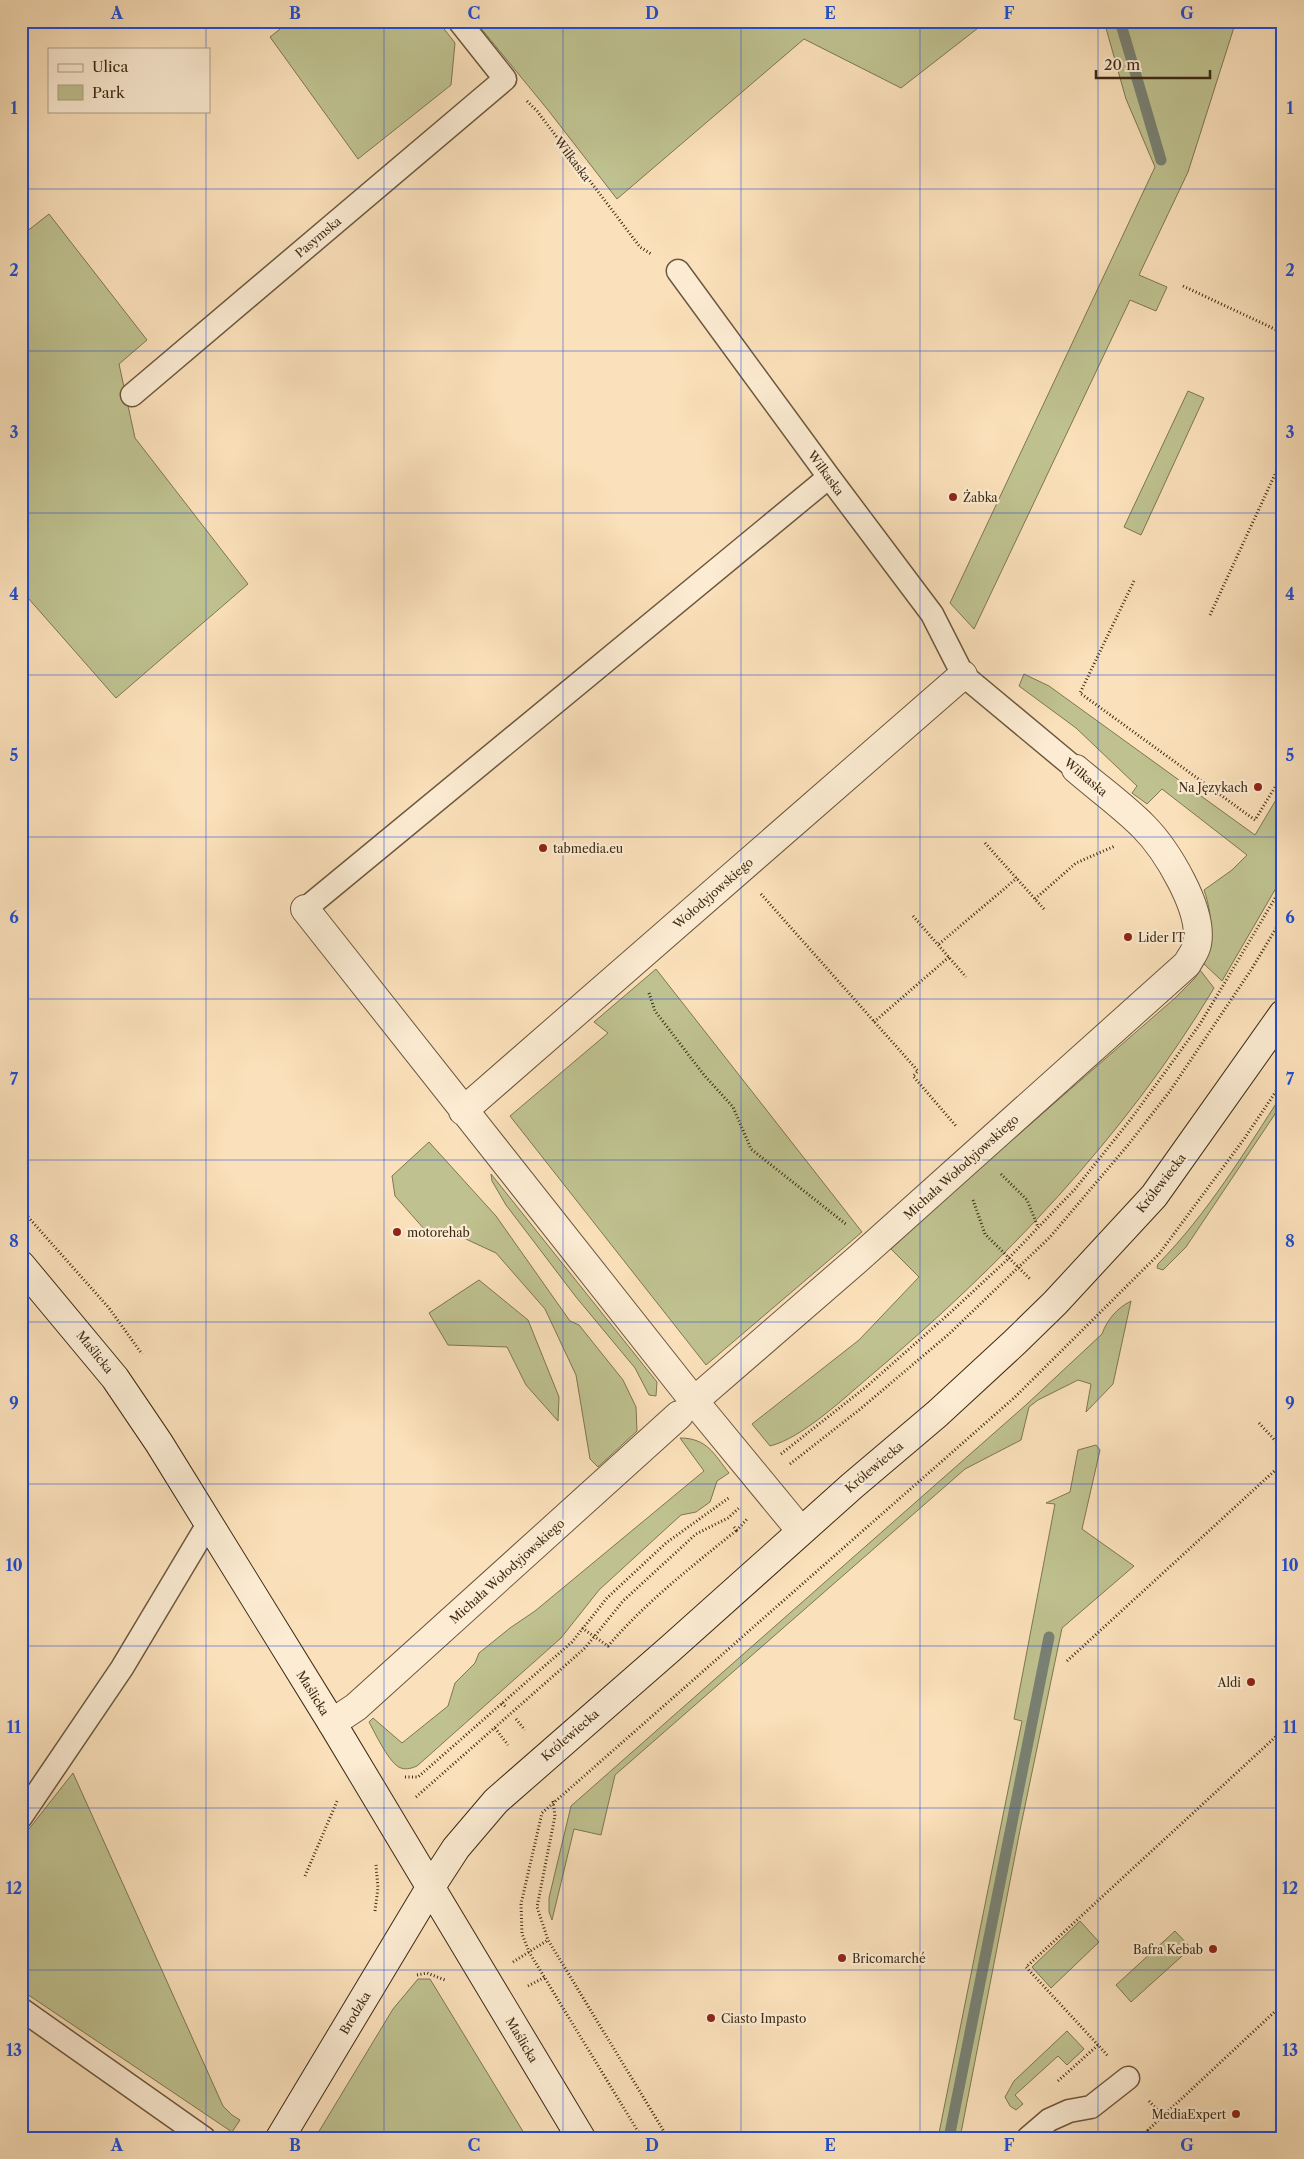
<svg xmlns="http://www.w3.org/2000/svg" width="1304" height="2159" font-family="'Libre Caslon Text',serif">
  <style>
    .green { fill: #bfc290; stroke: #7e7652 }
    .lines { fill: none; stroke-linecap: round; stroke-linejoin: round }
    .stream { stroke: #798275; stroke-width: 11 }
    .lane-casing { stroke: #6d583e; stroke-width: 25 }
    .street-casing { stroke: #6d583e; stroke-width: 30 }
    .secondary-casing { stroke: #3e2a14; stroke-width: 30 }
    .path { stroke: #3e2a14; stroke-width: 3; stroke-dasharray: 1 2.5; stroke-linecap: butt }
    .lane { stroke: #fcecd3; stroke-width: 22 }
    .street { stroke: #fcecd3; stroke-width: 28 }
    .secondary { stroke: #fcecd3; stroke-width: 28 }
    .grid { fill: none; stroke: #1d4ed8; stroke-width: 1; stroke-opacity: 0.55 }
    .poi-dot { fill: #8f2418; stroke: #fcecd3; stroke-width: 2 }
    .labels { text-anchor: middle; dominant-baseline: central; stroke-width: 4.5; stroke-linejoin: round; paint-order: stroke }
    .street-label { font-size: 12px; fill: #3e2a14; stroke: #fcecd3 }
    .poi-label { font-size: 12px; fill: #3e2a14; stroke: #fcecd3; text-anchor: start }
    .neatline { fill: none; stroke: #1d4ed8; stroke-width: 2 }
    .grid-label { font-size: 16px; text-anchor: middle; font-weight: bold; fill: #1d4ed8 }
  </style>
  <rect width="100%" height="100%" fill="#fbe1bb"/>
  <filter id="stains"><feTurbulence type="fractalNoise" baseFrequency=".004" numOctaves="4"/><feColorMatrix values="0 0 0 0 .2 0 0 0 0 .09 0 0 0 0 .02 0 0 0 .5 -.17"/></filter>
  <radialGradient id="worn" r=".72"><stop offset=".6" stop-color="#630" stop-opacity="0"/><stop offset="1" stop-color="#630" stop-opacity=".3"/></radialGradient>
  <path class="green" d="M290,21H438L455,43L451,85L358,159L270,37Z
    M475,21H987L901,88L804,39L617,199L548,110Z
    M1104,21H1236L1188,172L1139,275L1167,287L1156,311L1130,300L974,629L950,603L1155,167L1126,99Z
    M49,214L147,340L119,364L135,438L248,584L116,698L21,590V236Z
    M1188,391L1204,398L1141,535L1124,527Z
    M1024,674L1049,686L1255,835L1283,788V876L1222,981L1204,964C1213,939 1213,916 1204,890L1232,870L1247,855L1162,789L1147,804L1132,793L1137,786L1076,728L1019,686Z
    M656,969L862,1232L706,1365L510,1116L608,1033L594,1022Z
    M1200,970L1214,988C1125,1137 1001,1266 869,1377C843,1399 802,1438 770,1446L752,1424L859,1340L919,1277L891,1249L964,1182L1175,998L1195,978Z
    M1283,1093V1102L1186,1247L1163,1270L1157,1268L1158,1264C1208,1213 1244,1153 1283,1093Z
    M429,1142L496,1216L570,1321L579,1325L623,1380L636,1407L637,1431L598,1467L590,1459L576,1375L545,1309L496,1253L455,1234L425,1230L395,1196L392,1176Z
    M491,1174L657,1382L656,1396L649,1395L635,1368L576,1297L506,1205L492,1181Z
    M479,1280L528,1320L559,1397L558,1421L526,1385L507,1347L448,1345L429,1313Z
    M1131,1301L1113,1384L1086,1412L1091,1384L1078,1380L1038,1400L1029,1407L1021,1440L965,1469L615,1775L601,1835L574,1829L552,1920L549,1912V1898L571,1806L1027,1404L1102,1334C1107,1320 1117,1308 1131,1301Z
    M680,1438C707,1438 714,1454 729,1473L717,1481L710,1502L696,1512L681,1515L659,1535L599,1590L561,1638L417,1766C412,1768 407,1770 401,1768C390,1765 375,1733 369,1722L373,1718L402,1743L448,1706L455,1683L475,1663L479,1653L510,1628L535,1611L704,1471Z
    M1096,1445L1100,1450L1082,1529L1134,1566L1062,1628L1020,1830L960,2138H938L1022,1721L1014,1719L1055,1504L1046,1503L1070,1492L1078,1450Z
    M73,1773L223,2106L232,2115L240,2120L232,2132L21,1990V1839Z
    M1080,1921L1099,1942L1051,1988L1032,1967Z
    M1175,1931L1191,1948L1131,2002L1116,1985Z
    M418,1979H430L527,2138H315L393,2009Z
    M1067,2031L1084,2049L1067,2065L1058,2056L1015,2095L1023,2104L1016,2110L1010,2106L1005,2097L1014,2081Z"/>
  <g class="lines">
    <path class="stream" d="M1120,21L1161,160
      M949,2138L1049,1637"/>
    <defs>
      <path id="lane" d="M678,271L829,477L932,614L963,675L1076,769
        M132,395L505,79L459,21
        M305,909L829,477
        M21,1817L122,1668L208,1524
        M21,2009L204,2138
        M1028,2138L1049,2120L1069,2111L1091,2107L1128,2078"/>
      <path id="street" d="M305,909L694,1401L801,1531
        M463,1111L963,675
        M694,1401L859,1258L1187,964C1190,958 1196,951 1197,944C1204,910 1166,849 1143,826C1122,805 1098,788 1076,769
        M332,1723L356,1707L679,1415"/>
      <path id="secondary" d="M21,1265L115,1378L159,1443L332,1723L581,2138
        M280,2138L430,1888L456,1848L496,1801L671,1648L852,1486L937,1414L1015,1342L1055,1303L1154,1196L1283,1014"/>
    </defs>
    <use href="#lane" class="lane-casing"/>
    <use href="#street" class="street-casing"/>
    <use href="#secondary" class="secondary-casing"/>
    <path class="path" d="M527,101L537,111L640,247L651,254
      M1183,286L1283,333
      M1134,581L1080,693L1255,820L1283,774
      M1210,615L1283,457
      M985,843L1044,909
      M761,894L918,1071L913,1076L956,1126
      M1035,899L1076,863L1115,846
      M913,916L966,977
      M939,944L1017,878
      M649,993L655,1011L704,1075L733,1107L751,1149L847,1225
      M874,1022L949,957
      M1001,1174L1027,1200L1038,1227
      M973,1200L985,1234L1031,1280
      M21,1209L109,1308L142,1354
      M1259,1423L1283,1449
      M781,1454L866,1387L951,1312L1008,1259L1075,1189L1131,1119L1200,1024L1283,885
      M790,1464L859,1410L949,1334L1050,1237L1128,1145L1170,1091L1251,970L1283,917
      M734,1527L737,1530L748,1518
      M582,1628L608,1646C646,1602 691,1567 737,1530
      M1067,1661L1283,1463
      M502,1703L507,1708
      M516,1719L525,1730
      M495,1728L508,1745
      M405,1777H418L572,1642L607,1598L666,1543L730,1497
      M416,1797L585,1648L623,1601L696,1534L728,1518L740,1507
      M553,1801L555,1816L537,1907L548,1940L668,2138
      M305,1876L338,1799
      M375,1911L378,1888L376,1865
      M513,1962L548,1940
      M417,1975L427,1973L445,1980
      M528,1986L545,1977
      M1098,2045L1026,1967L1283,1730
      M1058,2081L1098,2045L1108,2056
      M1149,2101L1163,2116L1283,2004
      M642,2138L529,1952L522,1934L521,1904L542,1813L1015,1397L1159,1254L1244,1139L1283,1081
      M1148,2138L1152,2134L1148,2130L1163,2116"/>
    <use href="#lane" class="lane"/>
    <use href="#street" class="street"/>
    <use href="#secondary" class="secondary"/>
  </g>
  <path class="grid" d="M206,21V49M384,21V2138M563,21V2138M741,21V2138M920,21V2138M1098,21V2138M206,111V2138M21,189H1283M21,351H1283M21,513H1283M21,675H1283M21,837H1283M21,999H1283M21,1160H1283M21,1322H1283M21,1484H1283M21,1646H1283M21,1808H1283M21,1970H1283"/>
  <g class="poi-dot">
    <circle cx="953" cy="497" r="5"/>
    <circle cx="1258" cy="787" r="5"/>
    <circle cx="543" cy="848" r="5"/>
    <circle cx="1128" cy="937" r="5"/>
    <circle cx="397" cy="1232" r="5"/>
    <circle cx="1251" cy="1682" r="5"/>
    <circle cx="1213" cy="1949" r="5"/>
    <circle cx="842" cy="1958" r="5"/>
    <circle cx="711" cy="2018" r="5"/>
    <circle cx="1236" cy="2114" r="5"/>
  </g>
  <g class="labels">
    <g class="street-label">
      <text transform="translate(573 159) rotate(53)">Wilkaska</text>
      <text transform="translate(318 237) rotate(-40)">Pasymska</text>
      <text transform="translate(826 473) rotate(54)">Wilkaska</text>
      <text transform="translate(1086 777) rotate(40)">Wilkaska</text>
      <text transform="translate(713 893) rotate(-41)">Wołodyjowskiego</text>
      <text transform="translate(961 1167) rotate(-42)">Michała Wołodyjowskiego</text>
      <text transform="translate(1161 1183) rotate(-52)">Królewiecka</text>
      <text transform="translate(95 1352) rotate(51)">Maślicka</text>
      <text transform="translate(874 1467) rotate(-40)">Królewiecka</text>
      <text transform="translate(507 1571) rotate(-42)">Michała Wołodyjowskiego</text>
      <text transform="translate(313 1693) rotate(58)">Maślicka</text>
      <text transform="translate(570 1735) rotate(-41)">Królewiecka</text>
      <text transform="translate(355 2013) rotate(-59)">Brodzka</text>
      <text transform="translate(522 2040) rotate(59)">Maślicka</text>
    </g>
    <g class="poi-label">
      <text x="963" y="497">Żabka</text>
      <text x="1248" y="787" text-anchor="end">Na Językach</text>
      <text x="553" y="848">tabmedia.eu</text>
      <text x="1138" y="937">Lider IT</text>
      <text x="407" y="1232">motorehab</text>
      <text x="1241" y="1682" text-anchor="end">Aldi</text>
      <text x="1203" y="1949" text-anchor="end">Bafra Kebab</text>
      <text x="852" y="1958">Bricomarché</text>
      <text x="721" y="2018">Ciasto Impasto</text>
      <text x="1226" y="2114" text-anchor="end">MediaExpert</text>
    </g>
  </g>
  <rect width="1304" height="2159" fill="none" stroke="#fbe1bb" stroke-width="55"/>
  <rect x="48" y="48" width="162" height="65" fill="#fcecd3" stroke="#b09e87"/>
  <rect x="58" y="64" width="25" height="8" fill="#fcecd3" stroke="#b09e87"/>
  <text x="92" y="72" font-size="15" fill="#3e2a14">Ulica</text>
  <rect x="58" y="85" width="25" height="15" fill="#bfc290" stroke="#b09e87"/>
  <text x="92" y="98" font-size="15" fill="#3e2a14">Park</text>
  <path d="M1096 70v8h114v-8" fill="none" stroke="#3e2a14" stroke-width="2.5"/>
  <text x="1104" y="70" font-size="15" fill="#3e2a14" stroke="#fcecd3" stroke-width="4" paint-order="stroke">20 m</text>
  <rect x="28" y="28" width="1248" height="2104" class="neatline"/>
  <g class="grid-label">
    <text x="117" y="19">A</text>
    <text x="295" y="19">B</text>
    <text x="474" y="19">C</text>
    <text x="652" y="19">D</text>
    <text x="830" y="19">E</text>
    <text x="1009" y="19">F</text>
    <text x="1187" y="19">G</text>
    <text x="14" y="114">1</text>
    <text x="1290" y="114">1</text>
    <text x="14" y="276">2</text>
    <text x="1290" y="276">2</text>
    <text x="14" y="438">3</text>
    <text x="1290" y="438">3</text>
    <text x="14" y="600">4</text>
    <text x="1290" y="600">4</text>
    <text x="14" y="761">5</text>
    <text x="1290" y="761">5</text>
    <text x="14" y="923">6</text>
    <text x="1290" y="923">6</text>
    <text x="14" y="1085">7</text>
    <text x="1290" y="1085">7</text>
    <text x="14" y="1247">8</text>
    <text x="1290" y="1247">8</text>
    <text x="14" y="1409">9</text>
    <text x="1290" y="1409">9</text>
    <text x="14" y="1571">10</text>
    <text x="1290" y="1571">10</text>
    <text x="14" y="1733">11</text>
    <text x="1290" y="1733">11</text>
    <text x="14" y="1894">12</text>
    <text x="1290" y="1894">12</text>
    <text x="14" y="2056">13</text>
    <text x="1290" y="2056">13</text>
    <text x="117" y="2151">A</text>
    <text x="295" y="2151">B</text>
    <text x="474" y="2151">C</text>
    <text x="652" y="2151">D</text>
    <text x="830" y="2151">E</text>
    <text x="1009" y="2151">F</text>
    <text x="1187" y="2151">G</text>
  </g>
  <rect width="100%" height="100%" filter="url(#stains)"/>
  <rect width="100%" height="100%" fill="url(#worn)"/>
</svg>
